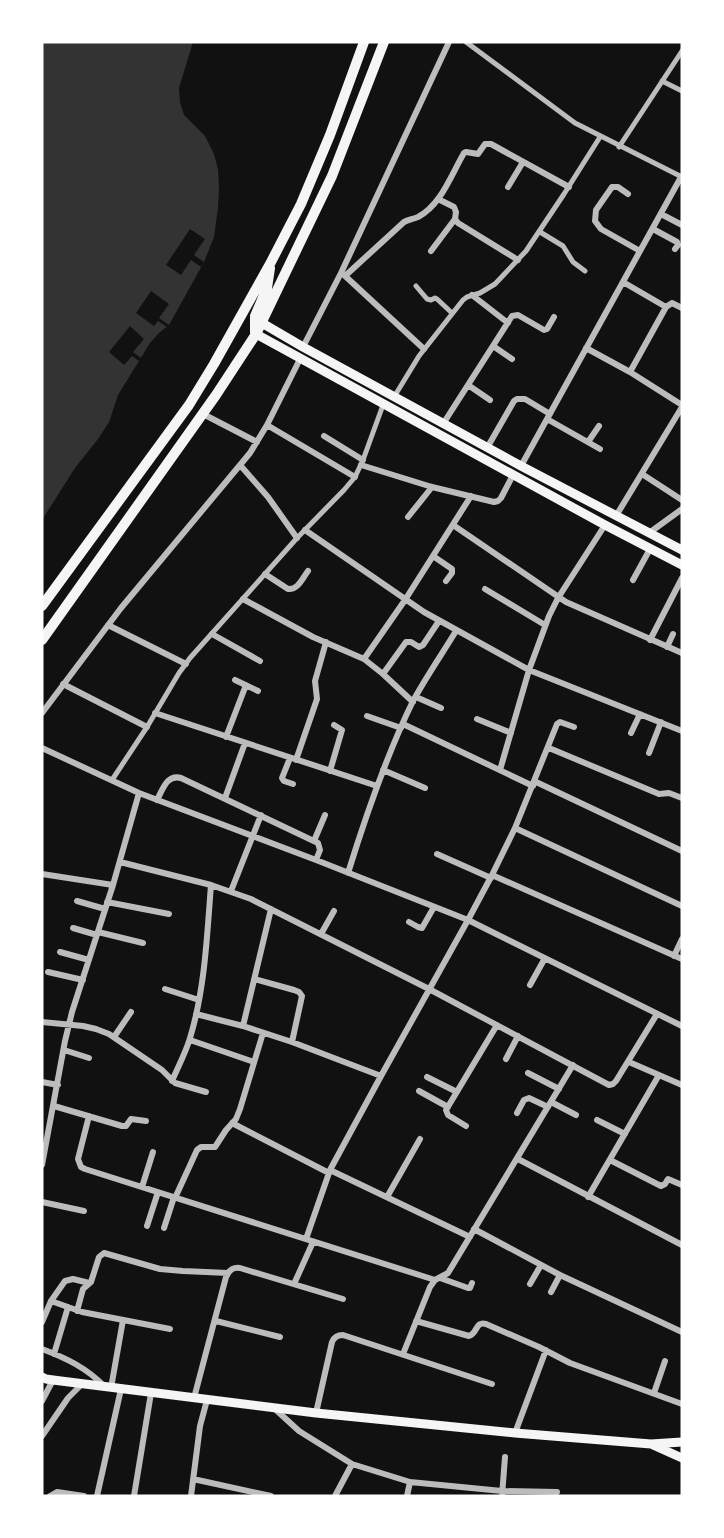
<svg xmlns="http://www.w3.org/2000/svg" width="724" height="1538" font-family="'Fira Sans',sans-serif">
  <style>
    .water { fill: #333 }
    .pier { fill: #111 }
    .lines { fill: none; stroke-linecap: round; stroke-linejoin: round }
    .pedestrian { stroke: #bcbcbc; stroke-width: 5 }
    .minor { stroke: #bcbcbc; stroke-width: 6 }
    .secondary { stroke: #f5f5f5; stroke-width: 9 }
    .primary { stroke: #f5f5f5; stroke-width: 10 }
  </style>
  <rect width="100%" height="100%" fill="#111"/>
  <path class="water" d="M42,42H193L179,88L180,102L184,115L205,136L214,154L218,169L219,188L218,208L214,237L204,262L169,325L159,333L150,343L118,395L109,422L98,439L75,468L42,520Z"/>
  <path class="pier" d="M190,229L205,239L194,255L204,262L201,267L191,260L181,275L166,265Z
    M151,291L169,304L159,318L169,325L167,327L158,321L154,326L136,313Z
    M130,326L144,339L133,352L141,358L139,361L132,356L124,365L109,352Z"/>
  <g class="lines">
    <path class="pedestrian" d="M466,42L575,123L682,177
      M662,81L682,91
      M619,147L682,51
      M540,232L563,246L573,262L585,271
      M416,286L427,299L431,300L435,298L437,299L452,313
      M394,397L419,356L463,300L467,297L480,293L495,284L526,251L564,194L600,137
      M112,780L147,727L179,673L190,658L297,538L344,490L355,477L363,460L383,405"/>
    <path class="minor" d="M508,187L523,162
      M628,194L618,187H612L596,210L595,221L601,229L640,251
      M438,199L454,207L456,212L455,219L458,223L518,260
      M661,214L682,225
      M653,229L677,242L678,245L675,249
      M431,251L455,219
      M344,275L424,349
      M345,276L404,222C408,220 413,219 418,217C441,205 451,175 464,153L466,152L478,154L485,144H491L569,187
      M623,282L666,307
      M472,295L508,323
      M493,346L512,359
      M303,347L341,273L449,42
      M586,348L630,372L682,405
      M630,372L666,307L672,303L682,308
      M468,385L490,400
      M203,414L257,442
      M547,419L600,449
      M443,424L512,316L518,315L544,330L547,329L554,317
      M267,425L355,477
      M324,436L363,460
      M588,442L599,426
      M487,448L514,401L517,399H525L550,414
      M240,465L268,497L297,538
      M361,465L432,487L494,502L498,501L501,498L513,475
      M521,466L681,177
      M642,474L682,500
      M616,516L682,407
      M408,517L432,487
      M453,525L566,602L682,653
      M305,530L424,612L529,670L682,731
      M649,533L682,509
      M433,556L452,569V573L446,581
      M265,574L288,589C298,590 302,579 308,571
      M633,580L650,549
      M485,589L545,625
      M243,599L313,637L364,659L383,674L413,702
      M108,625L186,664
      M212,634L260,661
      M650,640L682,578
      M667,647L673,634
      M364,659L405,600L471,496
      M383,674L406,642H411L419,647L423,645L439,621
      M235,680L258,691
      M63,684L147,727
      M416,697L441,708
      M42,713L121,608L250,453L267,425L300,359
      M155,713L377,786
      M367,716L401,728
      M477,719L511,733
      M403,724L533,786
      M631,733L640,714
      M226,737L246,685
      M42,748L139,793L316,860L468,920L682,1026
      M549,748L659,794L669,793L682,798
      M649,753L661,722
      M290,758L282,778L284,781L293,784
      M296,760L317,699L315,681L326,642
      M383,770L425,788
      M500,770L529,670L549,616L558,598L605,525
      M330,771L342,730L334,725
      M534,781L682,851
      M225,798L245,743
      M157,800C163,789 167,774 181,778L318,843L320,850L316,860
      M515,828L682,906
      M314,841L325,815
      M437,854L491,878
      M120,862L211,885L251,899L429,989L609,1085L613,1084L616,1081L657,1014
      M348,873C366,815 386,756 413,701C426,677 442,654 456,631
      M42,874L113,885
      M492,875L682,959
      M231,891L261,815
      M77,901L105,909
      M107,902L169,914
      M409,922L418,927L422,928L434,907
      M73,928L97,935
      M98,932L143,943
      M321,934L334,911
      M60,952L89,960
      M674,956L682,939
      M48,972L83,980
      M254,979L294,990L299,992L302,996L292,1042
      M530,985L545,958
      M165,989L199,1000
      M196,1014L243,1026L292,1042L381,1076
      M42,1022L83,1026L96,1029L109,1034L162,1070L175,1083L206,1092
      M243,1026L271,909
      M114,1037L131,1012
      M190,1040L254,1062
      M64,1050L89,1058
      M506,1059L518,1036
      M629,1062L682,1085
      M528,1073L559,1089
      M427,1077L457,1092
      M172,1081C178,1067 186,1052 190,1038C205,989 207,935 211,885
      M42,1082L58,1085
      M419,1091L448,1107
      M551,1102L576,1115
      M54,1106L122,1126H126L131,1119L146,1121
      M517,1113L524,1100L529,1098L548,1107
      M89,1116L78,1159L81,1167L85,1169L435,1280
      M597,1120L625,1134
      M232,1123L329,1173
      M466,1126L448,1115L446,1110L497,1025
      M518,1159L682,1245
      M610,1160L661,1186L665,1184L668,1179L682,1185
      M42,1165L65,1041L72,1012L113,885L139,793
      M330,1170L470,1237
      M142,1187L153,1152
      M387,1197L420,1139
      M588,1197L659,1075
      M175,1198L197,1150L201,1147H215L226,1130L236,1119L240,1109L263,1033
      M42,1202L84,1211
      M147,1226L158,1192
      M164,1228L174,1197
      M474,1229L560,1275L682,1332
      M306,1239L330,1170L381,1076L468,920L492,875L515,828L557,724L560,722L574,727
      M440,1278L468,1288H470L472,1283
      M294,1284L313,1242
      M530,1284L541,1265
      M551,1292L560,1275
      M51,1301L82,1312L170,1329
      M77,1311L83,1289L91,1282L99,1257L104,1253L160,1269L183,1271L228,1273
      M216,1321L280,1337
      M416,1321L469,1336C478,1333 475,1321 486,1324L539,1347L570,1363L682,1404
      M42,1322L51,1301L65,1281L73,1279L89,1283
      M42,1349C66,1358 87,1368 105,1387
      M54,1354L68,1307
      M403,1354L430,1287L435,1280L448,1273L573,1065
      M111,1388L123,1320
      M654,1393L665,1361
      M194,1398L226,1277C229,1270 233,1267 240,1268L343,1299
      M42,1401L53,1380
      M275,1409L299,1431L352,1464L410,1482L502,1491L557,1492
      M316,1413L332,1342C334,1337 337,1335 343,1335L492,1384
      M515,1433L546,1350
      M42,1436L68,1398L82,1384
      M193,1479L271,1496
      M50,1496L57,1492L84,1496
      M97,1496L121,1389
      M134,1496L151,1393
      M191,1496L200,1426L207,1400
      M335,1496L352,1464
      M407,1496L410,1482
      M502,1496L505,1457"/>
    <path class="secondary" d="M262,323L303,347L521,466L682,550
      M256,334L605,525L682,565
      M42,1377L46,1379L53,1380L316,1413L515,1433L651,1444L682,1442
      M653,1445L682,1458"/>
    <path class="primary" d="M255,333V316L267,288L270,268
      M42,606L189,405L214,364L270,264L301,204L330,135L364,42
      M42,640L216,395L256,334L332,176L384,42"/>
  </g>
  <rect width="724" height="1538" fill="none" stroke="#ffffff" stroke-width="87"/>
</svg>
